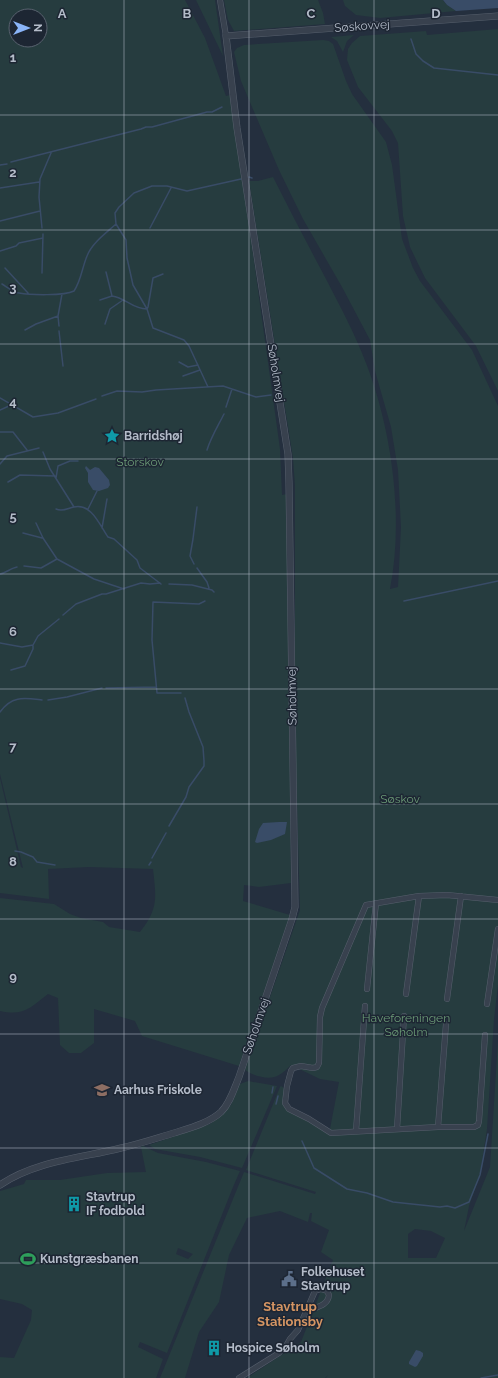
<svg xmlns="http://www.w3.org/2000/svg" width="498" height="1378" font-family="Raleway,sans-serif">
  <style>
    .green { fill: #263c3f; fill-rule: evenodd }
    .water { fill: #394c67 }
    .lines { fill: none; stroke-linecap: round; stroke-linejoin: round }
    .stream { stroke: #394c67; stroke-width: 1.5 }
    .minor-casing { stroke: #565f6c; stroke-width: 6 }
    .tertiary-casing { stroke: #565f6c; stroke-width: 7 }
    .minor { stroke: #38414e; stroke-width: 5 }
    .tertiary { stroke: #38414e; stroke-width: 6 }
    .grid { fill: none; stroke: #b4bcc9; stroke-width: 1; stroke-opacity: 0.55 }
    .labels { text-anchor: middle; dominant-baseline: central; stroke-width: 3; stroke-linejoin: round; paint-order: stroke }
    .street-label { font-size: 12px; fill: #b4bcc9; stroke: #1d2633 }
    .poi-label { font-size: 12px; font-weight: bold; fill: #b4bcc9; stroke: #1d2633; text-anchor: start }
    .park-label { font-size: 12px; fill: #6b9a76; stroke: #1d2633 }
    .neighbourhood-label { font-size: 13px; font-weight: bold; fill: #d59563; stroke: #1d2633 }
    .grid-label { font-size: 13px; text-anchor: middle; font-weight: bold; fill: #b4bcc9; stroke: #1d2633; stroke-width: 3; stroke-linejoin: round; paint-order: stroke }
  </style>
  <rect width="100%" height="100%" fill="#242f3e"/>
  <path class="green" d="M0,0H185L205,38L226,96L231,95L280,449L282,495L287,494L291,883L259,887L244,885L243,901L290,915L239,1066L142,1036L135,1021L94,1009V1043L81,1053H69L60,1045L58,998L48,994C30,1008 24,1016 0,1011V898L54,904L70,914L81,918L103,922L109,927L140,932C159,908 156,897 153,869L89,867L48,869L49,899L0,893V778L21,867L23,868L0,774ZM16,16H40V40H16Z
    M196,0H215L223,56Z
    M224,0H318L323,13L325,24L234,31L228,20Z
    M343,0H443L447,5L456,11L380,18L356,15L345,6Z
    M498,29V391L476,346L425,278L410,247L403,216L398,143L392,131L358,87L347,60L348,49L352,43L360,36L426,31L427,35Z
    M354,35L347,41L343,52L337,41L331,37Z
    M323,40L329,41L333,44L346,81L352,94L386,142L392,165L402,239L413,268L420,281L472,350L498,406V985L494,1019L487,1129L480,1174L469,1206L464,1231L490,1167L498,1040V1378H326L328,1375L325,1378H247L301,1342L333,1260L321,1252L329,1230L311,1221L312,1213H310L308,1222L280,1211L247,1218L229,1255L219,1302L199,1332L185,1378H160L244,1172L315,1194L316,1192L246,1170L280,1087L281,1086L284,1088C286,1096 281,1102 286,1109L329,1134L339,1082L320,1079L291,1065C288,1068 283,1073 279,1075C270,1081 253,1076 245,1070L300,910L295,732V486L293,458L249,181H258L273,177C290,211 308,245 326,279C340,306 355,334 366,363C392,430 404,518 390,589L398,587L401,527L398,470L391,427L375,371L370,340L342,287L303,219L279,170L241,81L234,52L237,48L244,45ZM415,1229L431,1231L445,1238L436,1258H408V1234Z
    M248,1081L277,1086L242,1168L200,1157L155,1149L149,1145L210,1124L221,1116L231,1105L240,1084Z
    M143,1146L158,1153L206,1162L240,1171L233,1187L167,1353L140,1342L138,1347L163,1359L156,1378H0V1357L14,1358L31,1320L32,1310L22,1304L0,1299V1191L24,1184L26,1180H60L107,1173L146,1172L141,1147ZM178,1248L193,1254L188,1259L176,1254Z"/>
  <path class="water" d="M443,0H498V8L456,11L447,5Z
    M86,466L90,470L95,467L99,468L109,480L110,485L108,488L99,491L93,490L88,482V473L85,468Z
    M279,822H287L285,834L271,840L257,843L255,842L259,829L263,823Z
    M416,1350L420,1351L423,1353V1356L417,1366L415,1367L409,1364V1362Z"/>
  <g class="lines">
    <path class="stream" d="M411,39L416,54L423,61L434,68L498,75
      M11,162L141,129L146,127H152L207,112H212L222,107
      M0,165L7,164
      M249,177L252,178
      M0,188L39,182
      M0,221L40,211
      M116,224L126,240L127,258L133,285L147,309L153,328L184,340L189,346L208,387
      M42,228L39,197L40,179L51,153
      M150,228L171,188
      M0,251L16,246L19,243L43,238
      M5,268L28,293
      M106,272L112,296C126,298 132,309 147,309L148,307L153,278L163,274
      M42,273L43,234
      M2,284C7,287 13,292 19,293C30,295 64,296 74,291C81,281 82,268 87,256C92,243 106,233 116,224L115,213L119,207L134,193L152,186H167L187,191L241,179
      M100,300L112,296
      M105,324L110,309L123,300
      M59,326L58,316L62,294
      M25,330L36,324L58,316
      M59,331L63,366
      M179,362L188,367L198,365
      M183,376L200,370
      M102,396L117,391L142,392L156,390L223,386L256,397L271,395
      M0,398L33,417L58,413L96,399
      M226,407L232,389
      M0,410L11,405
      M0,432H13L27,450
      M207,450C211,437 218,426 224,414
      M43,452L50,469L74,507
      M0,464L7,456L39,448
      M56,478L58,466L70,461H78
      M8,482L20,475L55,476
      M56,509C63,512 68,508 74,507C92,503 100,526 108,537L114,539L137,560L140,568L161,584
      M88,509L97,491
      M36,523L43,538L57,559
      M102,528L107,499
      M23,533L42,538
      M194,564L190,556L193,539L197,507
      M24,566L41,568L57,559L94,579L124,589
      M197,568L207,582L209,588
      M0,574C6,573 11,568 17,567
      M169,584L192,585L212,590L214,592
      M404,601L498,581
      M63,615L76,604L102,594H106L141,583L150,584L160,583
      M0,643L22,647L33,645L38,636L59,619
      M11,670L25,666L33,649V646
      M106,688L156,687
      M181,693H157L152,640L153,602L199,604L205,601
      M48,700L67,697L102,688
      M0,712C12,695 25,698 42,700
      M169,826L186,797L189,787L204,766V761L203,747L189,712L185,698
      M15,851L21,852L33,857L37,862L55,865
      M152,858L166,833
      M149,865L151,862
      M272,1093L273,1087
      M276,1104L278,1096
      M302,1141L314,1168L347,1189L367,1193L393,1202L440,1207L447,1206L455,1208L469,1202L480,1175L488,1134
      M481,1378L498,1375"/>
    <defs>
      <path id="minor" d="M220,0L226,36
        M367,989L376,903
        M406,994L419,896
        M447,999L461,896
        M487,1004L498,929
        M485,1035L479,1121L478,1125L474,1127H438L331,1133L309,1119L289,1109L285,1103L287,1086L291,1071L293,1068L301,1066L313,1068L317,1067L319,1063L320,1017L322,1008L366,905L419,896L447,895L498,900
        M438,1127L446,1024
        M397,1129L404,1016
        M356,1131L365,1006
        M239,1378L279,1353L286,1346L290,1339L298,1330L315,1291L321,1289L327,1291L329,1295C328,1306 316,1307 307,1311"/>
      <path id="tertiary" d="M0,1185C35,1161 81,1158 121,1148C139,1144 157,1138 174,1133C190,1128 209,1123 221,1112C230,1103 234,1089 239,1077L292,919L295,907L289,483L288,454L237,128L226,36L498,16"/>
    </defs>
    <use href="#minor" class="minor-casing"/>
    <use href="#tertiary" class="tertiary-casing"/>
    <use href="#minor" class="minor"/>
    <use href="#tertiary" class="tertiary"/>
  </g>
  <path class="grid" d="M124,0V1378M249,0V1378M374,0V1378M0,115H498M0,230H498M0,344H498M0,459H498M0,574H498M0,689H498M0,804H498M0,919H498M0,1034H498M0,1148H498M0,1263H498"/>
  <defs>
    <symbol id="sight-bare" viewBox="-9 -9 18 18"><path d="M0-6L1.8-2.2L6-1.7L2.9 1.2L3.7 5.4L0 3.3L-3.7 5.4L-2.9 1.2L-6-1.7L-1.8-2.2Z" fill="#0f9aa8" stroke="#1d2633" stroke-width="2.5" paint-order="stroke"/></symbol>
    <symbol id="school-bare" viewBox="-9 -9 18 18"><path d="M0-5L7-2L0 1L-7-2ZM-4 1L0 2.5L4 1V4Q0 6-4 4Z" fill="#8d6e63" stroke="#1d2633" stroke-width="2.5" paint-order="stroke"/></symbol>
    <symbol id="building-bare" viewBox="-9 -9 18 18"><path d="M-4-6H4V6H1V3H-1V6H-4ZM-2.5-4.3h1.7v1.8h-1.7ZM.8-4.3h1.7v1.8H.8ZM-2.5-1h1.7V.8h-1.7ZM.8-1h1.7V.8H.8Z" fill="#0f9aa8" stroke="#1d2633" stroke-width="2.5" paint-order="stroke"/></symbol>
    <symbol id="stadium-bare" viewBox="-9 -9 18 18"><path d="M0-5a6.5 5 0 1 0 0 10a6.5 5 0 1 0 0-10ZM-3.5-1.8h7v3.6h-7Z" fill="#2e9e5b" stroke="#1d2633" stroke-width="2.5" paint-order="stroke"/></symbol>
    <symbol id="civic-bare" viewBox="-9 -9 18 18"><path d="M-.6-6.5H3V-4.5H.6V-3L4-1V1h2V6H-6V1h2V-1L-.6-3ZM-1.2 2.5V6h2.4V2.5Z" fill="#5c6f8a" stroke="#1d2633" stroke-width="2.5" paint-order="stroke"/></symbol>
  </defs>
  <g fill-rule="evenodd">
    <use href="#sight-bare" x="101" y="425" width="22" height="22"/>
    <use href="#school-bare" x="91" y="1079" width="22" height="22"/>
    <use href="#building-bare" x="63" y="1193" width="22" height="22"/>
    <use href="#stadium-bare" x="17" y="1248" width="22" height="22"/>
    <use href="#civic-bare" x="278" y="1268" width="22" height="22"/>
    <use href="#building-bare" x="203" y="1337" width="22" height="22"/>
  </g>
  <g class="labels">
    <g class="street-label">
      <text transform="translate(362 26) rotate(-4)">Søskovvej</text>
      <text transform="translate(276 373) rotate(81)">Søholmvej</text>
      <text transform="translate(292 696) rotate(-91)">Søholmvej</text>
      <text transform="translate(256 1026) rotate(-71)">Søholmvej</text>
    </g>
    <g class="poi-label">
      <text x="124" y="436">Barridshøj</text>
      <text x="114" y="1090">Aarhus Friskole</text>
      <text x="86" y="1197">Stavtrup<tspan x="86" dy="14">IF fodbold</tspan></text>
      <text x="40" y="1259">Kunstgræsbanen</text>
      <text x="301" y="1272">Folkehuset<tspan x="301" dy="14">Stavtrup</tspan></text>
      <text x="226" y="1348">Hospice Søholm</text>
    </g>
    <g class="park-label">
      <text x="140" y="462">Storskov</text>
      <text x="400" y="799">Søskov</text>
      <text x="406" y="1018">Haveforeningen<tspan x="406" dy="14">Søholm</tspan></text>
    </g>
    <g class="neighbourhood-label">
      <text x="290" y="1306">Stavtrup<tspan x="290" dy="15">Stationsby</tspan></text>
    </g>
  </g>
  <g class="grid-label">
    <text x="62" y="18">A</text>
    <text x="187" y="18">B</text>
    <text x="311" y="18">C</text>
    <text x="436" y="18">D</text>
    <text x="13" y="62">1</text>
    <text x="13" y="177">2</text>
    <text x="13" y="292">3</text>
    <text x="13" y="406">4</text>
    <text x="13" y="521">5</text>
    <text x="13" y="636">6</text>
    <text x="13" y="751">7</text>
    <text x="13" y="866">8</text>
    <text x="13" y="981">9</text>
  </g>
  <g transform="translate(28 28) rotate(90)"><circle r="19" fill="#1d2633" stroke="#59626f"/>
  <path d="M0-3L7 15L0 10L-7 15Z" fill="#8ab4f8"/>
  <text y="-6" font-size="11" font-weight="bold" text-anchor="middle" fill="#b4bcc9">N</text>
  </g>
</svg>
